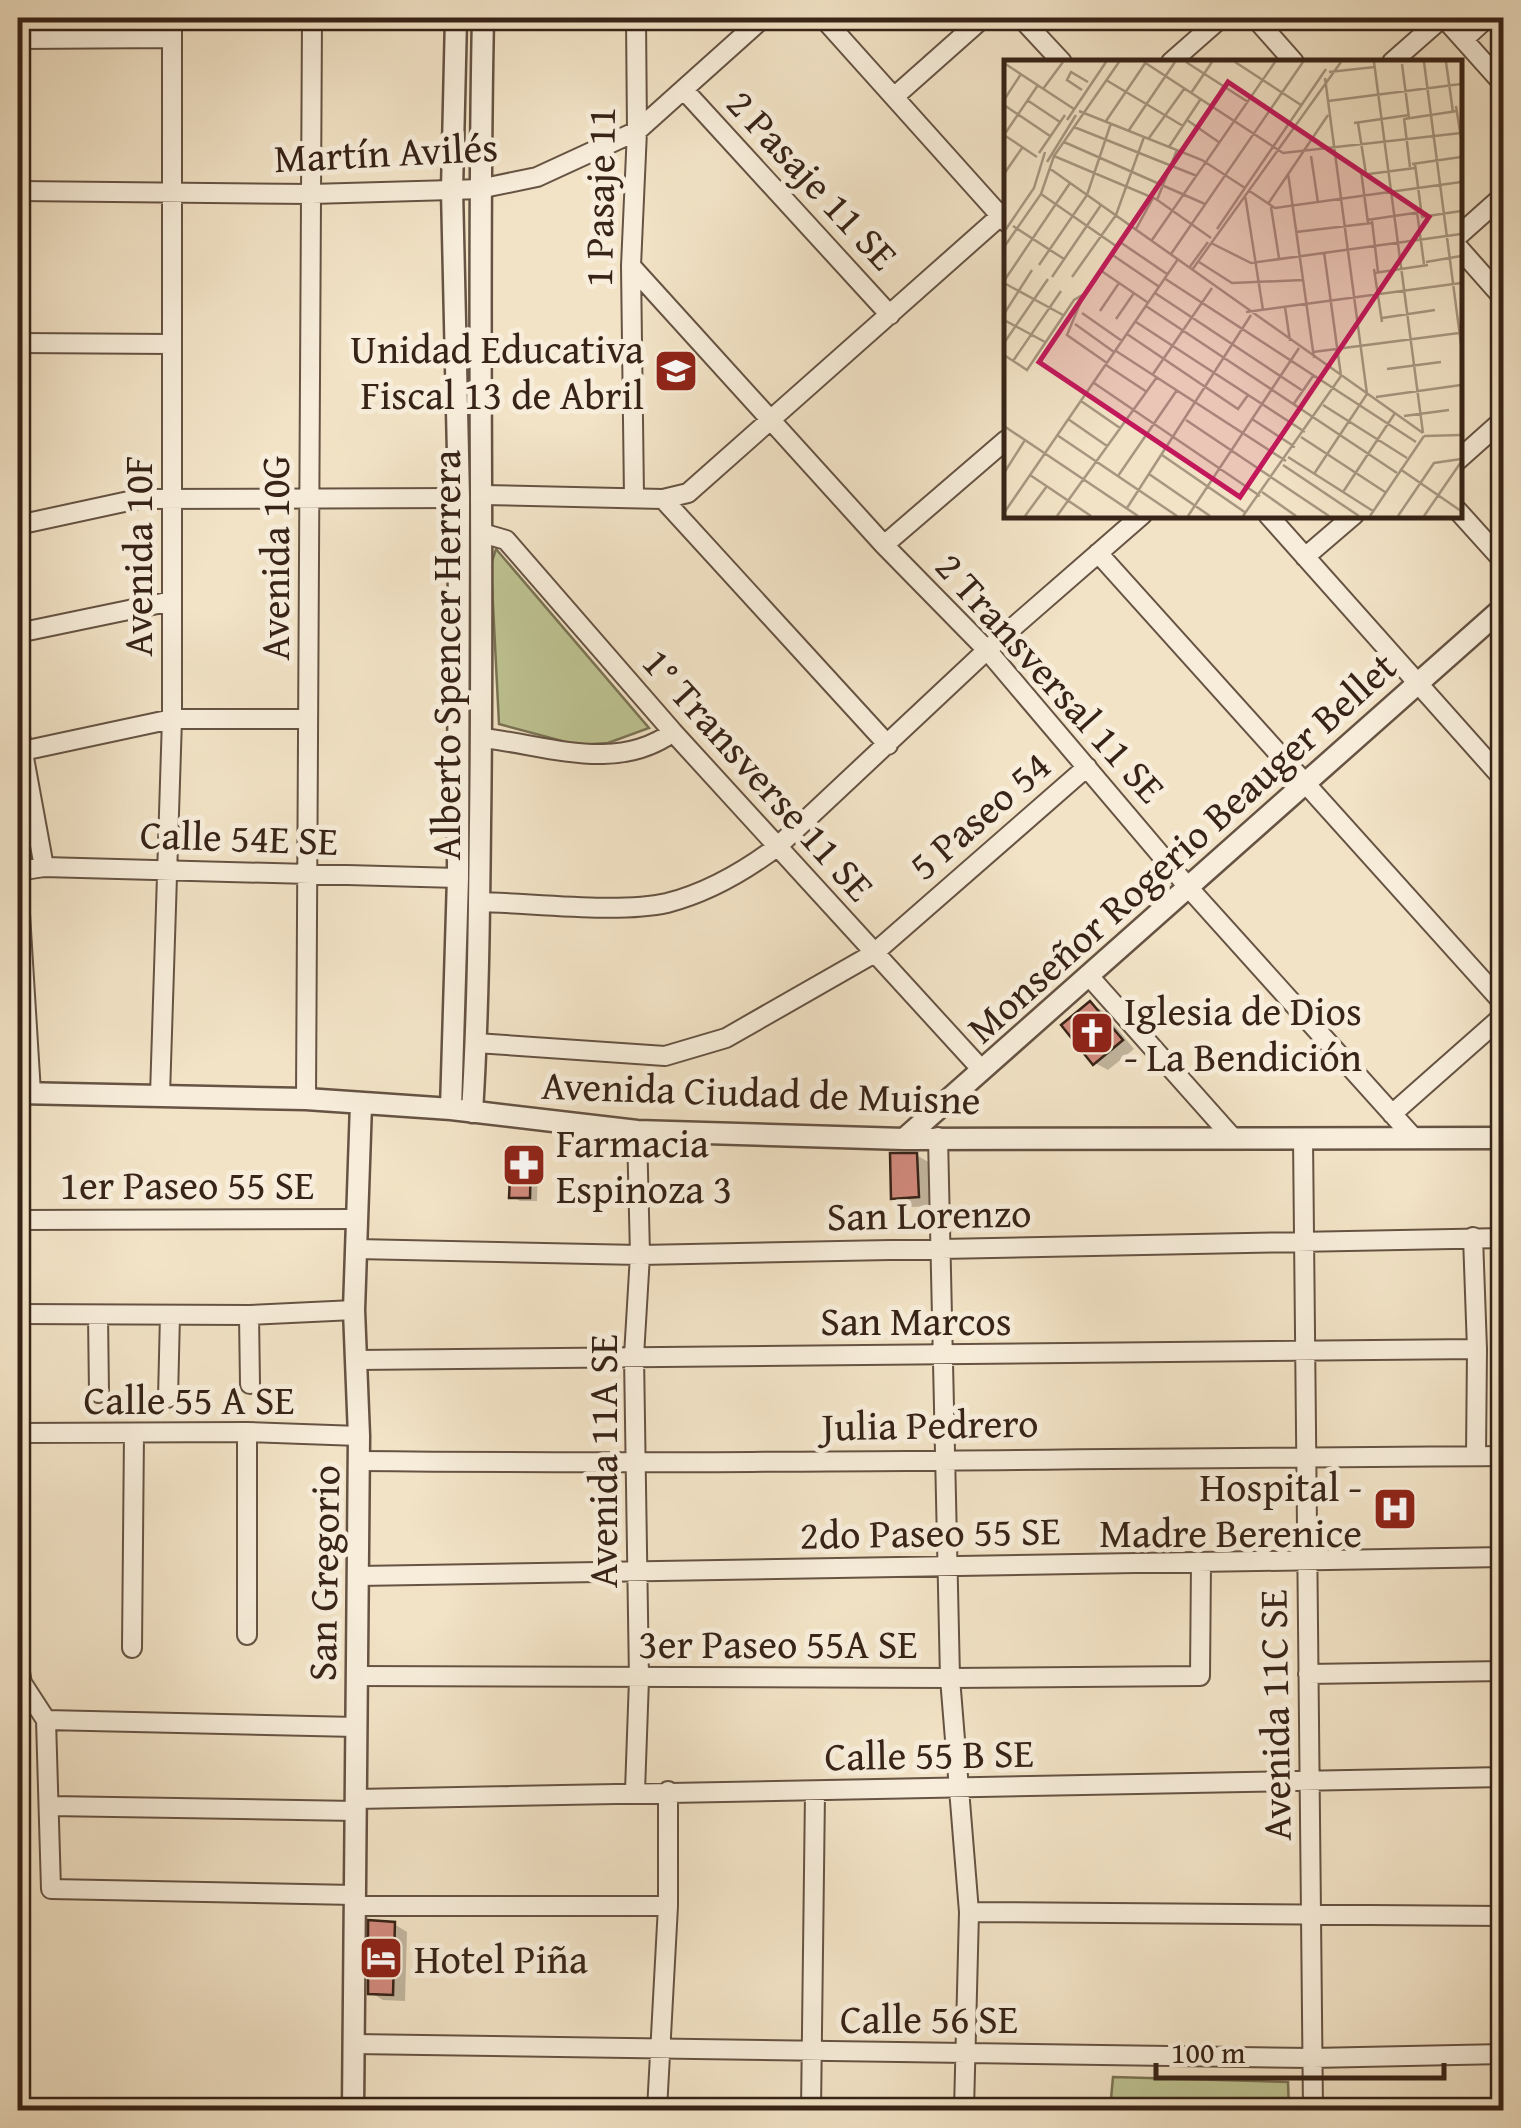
<svg xmlns="http://www.w3.org/2000/svg" width="1521" height="2128" font-family="'Gentium Book Plus',serif">
  <style>
    .green { fill: #bec392; stroke: #7a7354; stroke-width: 2.5 }
    .shadow { fill: #0003 }
    .building { fill: #d1897c; stroke: #372317; stroke-width: 2.5 }
    .lines { fill: none; stroke-linecap: round; stroke-linejoin: round }
    .minor-casing { stroke: #665343; stroke-width: 22 }
    .tertiary-casing { stroke: #665343; stroke-width: 25 }
    .minor { stroke: #f7edda; stroke-width: 18 }
    .tertiary { stroke: #f7edda; stroke-width: 20 }
    .labels { text-anchor: middle; dominant-baseline: central; stroke-width: 10; stroke-linejoin: round; paint-order: stroke }
    .street-label { font-size: 40px; fill: #372317; stroke: #f7edda }
    .poi-label { font-size: 40px; fill: #372317; stroke: #f7edda; text-anchor: start }
    .inset-road { fill: none; stroke: #a79680; stroke-width: 2.5 }
    .view { fill: #c2185b; fill-opacity: 0.15; stroke: #c2185b; stroke-width: 5 }
    .inset-edge { fill: none; stroke: #372317; stroke-width: 5 }
  </style>
  <rect width="100%" height="100%" fill="#f2e3c6"/>
  <filter id="stains"><feTurbulence type="fractalNoise" baseFrequency=".002" numOctaves="4"/><feColorMatrix values="0 0 0 0 .2 0 0 0 0 .09 0 0 0 0 .02 0 0 0 .5 -.17"/></filter>
  <radialGradient id="worn" r=".72"><stop offset=".6" stop-color="#630" stop-opacity="0"/><stop offset="1" stop-color="#630" stop-opacity=".3"/></radialGradient>
  <path class="green" d="M496,549L649,728L608,743L577,745L499,724L491,565Z
    M1113,2077L1288,2082L1289,2110H1110Z"/>
  <path class="shadow" d="M1091,1004L1103,1011L1134,1049L1108,1070L1095,1063Z
    M916,1155L934,1165L936,1206L911,1207L894,1197Z
    M530,1158L538,1163L537,1201H520L512,1196Z
    M394,1924L407,1932L405,2001L383,2000L370,1992Z"/>
  <path class="building" d="M1090,1001L1123,1040L1093,1065L1061,1025Z
    M890,1153H917L919,1197L891,1199Z
    M511,1155L531,1156L530,1198H509Z
    M368,1920L395,1922L393,1995L368,1994Z"/>
  <g class="lines">
    <defs>
      <path id="minor" d="M823,18L1006,222
        M1021,18L1062,62
        M1255,18L1294,62
        M1444,18L1504,85
        M18,39L172,38
        M1464,39L1487,18
        M1171,62L1221,18
        M1392,62L1442,18
        M684,90L890,315
        M894,97L983,18
        M18,191L311,194L452,190L479,189L537,177L637,131L763,18
        M1458,236L1504,195
        M1458,247L1504,299
        M631,266L884,545L987,650L1188,887L1414,1138
        M18,343L172,344
        M1458,460L1504,419
        M482,495L663,499L688,493L1006,211
        M634,497L631,266L637,131L636,18
        M663,499L888,745
        M1458,511L1504,562
        M1268,515L1504,780
        M18,525L138,499L459,498
        M482,533L506,540L673,732L982,1070
        M884,545L1006,440
        M1098,553L1504,1004
        M1305,557L1354,515
        M18,633L172,601
        M18,725L44,867
        M490,739C552,747 618,772 673,732
        M18,752L172,719H308
        M18,871L44,867L458,878
        M18,881L31,1093
        M479,902C531,903 618,914 667,903C706,893 745,871 778,846L987,650L1142,515
        M1088,975L1233,1138
        M476,1043L665,1056L726,1038L873,954L1087,767
        M160,1095L172,719V18
        M306,1099L312,18
        M1392,1114L1504,1015
        M938,1137L950,1678L969,1912L964,2110
        M1303,1138L1313,2110
        M18,1220L356,1219
        M1473,1237L1477,1349L1476,1456
        M356,1249L640,1255L1504,1238
        M18,1314L249,1315L354,1310
        M98,1315L99,1393
        M249,1315L250,1384
        M356,1360L1477,1349
        M168,1398L170,1315
        M18,1433L247,1432L359,1436
        M358,1461C740,1465 1122,1458 1504,1456
        M358,1576L1504,1557
        M247,1635V1432
        M132,1648L134,1433
        M18,1662L22,1683L46,1720L51,1889L355,1895
        M1308,1674L1504,1671
        M356,1676L950,1678L1200,1676L1201,1562
        M46,1720L357,1727
        M635,1791L639,1679L634,1356L640,1255L637,1131
        M356,1799L1504,1777
        M50,1806L356,1811
        M355,1906H668
        M969,1912L1504,1916
        M354,2044L1312,2058L1504,2054
        M657,2110L668,1906V1791
        M811,2110L815,1792"/>
      <path id="tertiary" d="M18,1093L306,1099L451,1109L637,1131L904,1139L1504,1138
        M451,1109L458,878L459,498L452,190L456,18
        M472,1112C478,1016 479,919 480,823C484,555 477,286 483,18
        M904,1139L1504,607
        M353,2110L359,1436L354,1310L361,1104"/>
    </defs>
    <use href="#minor" class="minor-casing"/>
    <use href="#tertiary" class="tertiary-casing"/>
    <use href="#minor" class="minor"/>
    <use href="#tertiary" class="tertiary"/>
  </g>
  <defs>
    <symbol id="school-square" viewBox="-11 -11 22 22"><rect x="-9" y="-9" width="18" height="18" rx="4" fill="#8f2418" stroke="#f7edda"/><path d="M0-5L7-2L0 1L-7-2ZM-4 1L0 2.5L4 1V4Q0 6-4 4Z" fill="#fff"/></symbol>
    <symbol id="church-square" viewBox="-11 -11 22 22"><rect x="-9" y="-9" width="18" height="18" rx="4" fill="#8f2418" stroke="#f7edda"/><path d="M-1.2-6h2.4v3.5h3.3v2.4h-3.3V6h-2.4V-.1h-3.3v-2.4h3.3Z" fill="#fff"/></symbol>
    <symbol id="pharmacy-square" viewBox="-11 -11 22 22"><rect x="-9" y="-9" width="18" height="18" rx="4" fill="#8f2418" stroke="#f7edda"/><path d="M-2-6h4v4h4v4h-4v4h-4v-4h-4v-4h4Z" fill="#fff"/></symbol>
    <symbol id="hospital-square" viewBox="-11 -11 22 22"><rect x="-9" y="-9" width="18" height="18" rx="4" fill="#8f2418" stroke="#f7edda"/><path d="M-5-5h3v3.5h4V-5h3V5h-3V1.5h-4V5h-3Z" fill="#fff"/></symbol>
    <symbol id="hotel-square" viewBox="-11 -11 22 22"><rect x="-9" y="-9" width="18" height="18" rx="4" fill="#8f2418" stroke="#f7edda"/><path d="M-6-4.5h1.5V1H6V5H4.5V3h-9V5H-6ZM-4 0a1.8 1.8 0 1 1 3.6 0ZM.5 0V-2.5h3Q6-2.5 6 0Z" fill="#fff"/></symbol>
  </defs>
  <g fill-rule="evenodd">
    <use href="#school-square" x="651" y="346" width="50" height="50"/>
    <use href="#church-square" x="1067" y="1008" width="50" height="50"/>
    <use href="#pharmacy-square" x="499" y="1140" width="50" height="50"/>
    <use href="#hospital-square" x="1370" y="1484" width="50" height="50"/>
    <use href="#hotel-square" x="356" y="1933" width="50" height="50"/>
  </g>
  <g class="labels">
    <g class="street-label">
      <text transform="translate(386 152) rotate(-3)">Martín Avilés</text>
      <text transform="translate(813 179) rotate(47)">2 Pasaje 11 SE</text>
      <text transform="translate(599 197) rotate(-89)">1 Pasaje 11</text>
      <text transform="translate(137 556) rotate(-90)">Avenida 10F</text>
      <text transform="translate(274 558) rotate(-90)">Avenida 10G</text>
      <text transform="translate(445 655) rotate(-90)">Alberto Spencer Herrera</text>
      <text transform="translate(1051 677) rotate(48)">2 Transversal 11 SE</text>
      <text transform="translate(759 774) rotate(48)">1° Transverse 11 SE</text>
      <text transform="translate(979 815) rotate(-41)">5 Paseo 54</text>
      <text transform="translate(239 837) rotate(2)">Calle 54E SE</text>
      <text transform="translate(1181 847) rotate(-42)">Monseñor Rogerio Beauger Bellet</text>
      <text transform="translate(761 1092) rotate(2)">Avenida Ciudad de Muisne</text>
      <text x="187" y="1184">1er Paseo 55 SE</text>
      <text transform="translate(929 1214) rotate(-1)">San Lorenzo</text>
      <text x="916" y="1320">San Marcos</text>
      <text x="189" y="1399">Calle 55 A SE</text>
      <text transform="translate(930 1424) rotate(-1)">Julia Pedrero</text>
      <text transform="translate(602 1461) rotate(-90)">Avenida 11A SE</text>
      <text transform="translate(930 1532) rotate(-1)">2do Paseo 55 SE</text>
      <text transform="translate(323 1573) rotate(-89)">San Gregorio</text>
      <text x="778" y="1643">3er Paseo 55A SE</text>
      <text transform="translate(1274 1715) rotate(-91)">Avenida 11C SE</text>
      <text transform="translate(929 1754) rotate(-1)">Calle 55 B SE</text>
      <text x="929" y="2018">Calle 56 SE</text>
    </g>
    <g class="poi-label">
      <text x="644" y="348" text-anchor="end">Unidad Educativa<tspan x="644" dy="46">Fiscal 13 de Abril</tspan></text>
      <text x="1124" y="1010">Iglesia de Dios<tspan x="1124" dy="46">- La Bendición</tspan></text>
      <text x="556" y="1142">Farmacia<tspan x="556" dy="46">Espinoza 3</tspan></text>
      <text x="1362" y="1486" text-anchor="end">Hospital -<tspan x="1362" dy="46">Madre Berenice</tspan></text>
      <text x="414" y="1958">Hotel Piña</text>
    </g>
  </g>
  <g transform="translate(1004 60)">
    <rect width="458" height="458" fill="#f2e3c6"/>
    <path class="inset-road" d="M140,2L279,93L457,73M182,2L244,42M231,2L297,45M370,2L419,373M420,2L457,284M442,2L449,52M0,3L70,49M398,4L405,58M325,12L371,7M102,20L179,66M39,29L59,2M78,30L63,20L67,12L84,22M187,33L208,2M0,40L17,14M23,40L56,62M324,41L457,24M0,45L46,76M452,46L457,78M75,51L198,100L241,128M400,58L406,107M400,59L453,51M63,60L102,2M183,60L216,83M102,61L142,2M350,63L405,55M354,63L362,114M70,67L193,116M125,70L171,2M145,78L180,29M60,82L201,144M165,87L196,40M35,93L61,55M50,96L152,139L207,178M307,96L314,143M33,97L0,75L34,25M43,102L72,55M408,104L457,97M411,104L418,157M45,108L419,373M357,111L364,163M284,113L310,298M0,114L18,88M357,115L411,108M244,130L271,148L457,122M37,134L112,186M241,135L259,250M153,140L173,90M264,144L324,55M267,147L275,198M413,152L420,204M417,157L457,151M363,160L417,152M368,161L374,212M9,166L60,199M132,169L149,138M213,169L322,9M0,172L30,128L41,92M292,172L368,163M148,180L271,2M116,182L163,214M207,183L247,203L457,174M0,187L37,134L50,96L115,2M320,192L337,316M107,194L154,226M167,194L299,2M195,202L228,223L299,220M422,202L457,196M35,205L83,135L107,63M185,208L204,182M370,209L378,262M96,210L143,242M188,210L337,2M370,213L424,205M48,217L97,145M68,217L112,155L140,77M160,218L412,382M0,221L66,123M0,223L59,255M151,233L299,331M142,246L393,413M281,247L286,281M96,251L115,223M242,252L457,223M78,253L118,281M0,254L28,210M378,258L431,250M112,259L130,233M0,260L41,282M132,262L301,372M71,264L110,292M123,274L234,349L244,335M0,283L44,219M112,291L282,401M309,292L455,273M0,295L23,310L70,240L80,234M9,301L57,231M103,303L63,275L80,234L127,165M102,305L143,332M383,309L437,302M149,314L208,228M90,323L256,436M372,337L457,325M77,341L116,368M289,345L309,316M319,345L403,398M400,356L445,350M64,359L103,386M248,359L291,387M182,360L325,456M0,366L134,456M53,375L173,456M420,376L457,375M297,377L381,432M158,395L242,453M284,397L369,451M279,405L355,456M396,409L457,451M0,413L21,380M145,414L206,456M310,414L363,334L321,18M26,415L87,456M114,416L173,330M258,432L292,456M339,432L391,353M123,448L247,255M0,453L174,199M21,456L43,426M53,456L153,317M184,456L295,288M239,456L337,316M366,456L420,376M394,456L430,403L457,399M420,456L457,402"/>
    <path class="view" d="M224,22L425,157L236,437L35,302Z"/>
    <rect width="458" height="458" class="inset-edge"/>
  </g>
  <rect width="1521" height="2128" fill="none" stroke="#f2e3c6" stroke-width="60"/>
  <rect x="20" y="20" width="1481" height="2088" fill="none" stroke="#372317" stroke-width="5"/>
  <rect x="30" y="30" width="1461" height="2068" fill="none" stroke="#372317" stroke-width="2.5"/>
  <path d="M1156 2063v15h288v-15" fill="none" stroke="#372317" stroke-width="5"/>
  <text x="1171" y="2063" font-size="30" fill="#372317" stroke="#f7edda" stroke-width="8" paint-order="stroke">100 m</text>
  <rect width="100%" height="100%" filter="url(#stains)"/>
  <rect width="100%" height="100%" fill="url(#worn)"/>
</svg>
